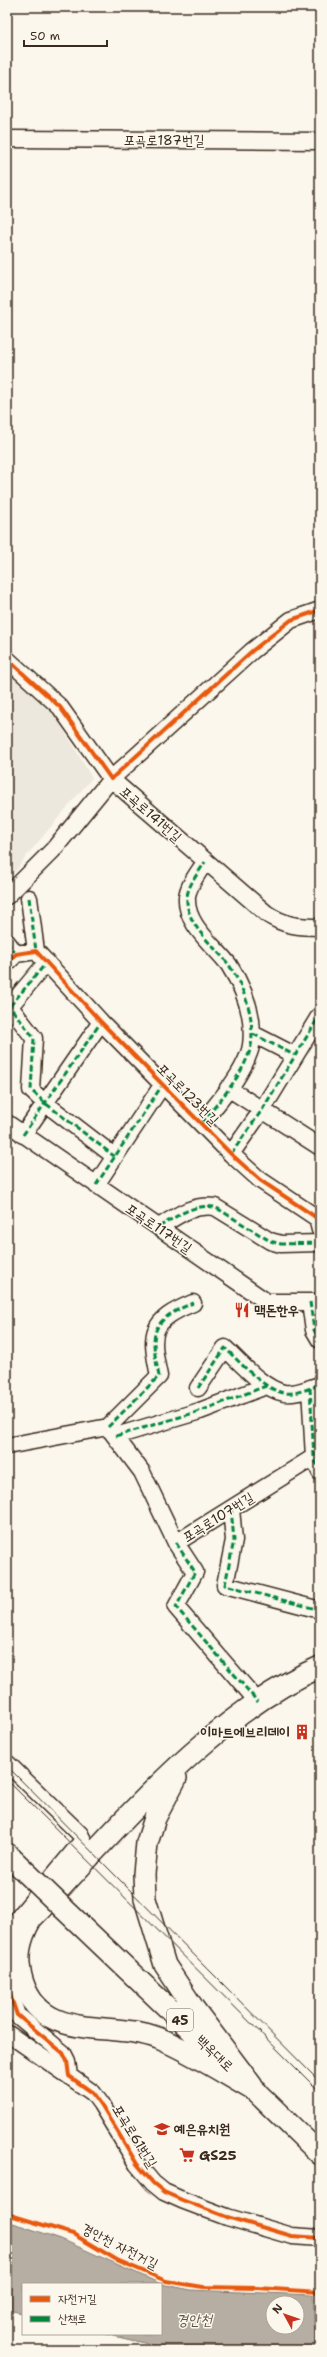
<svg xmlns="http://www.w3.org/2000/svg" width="327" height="2357" font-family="'Shantell Sans','Poor Story',sans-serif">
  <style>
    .built { fill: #ede8dd }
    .water { fill: #b6aea2; stroke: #85796d; fill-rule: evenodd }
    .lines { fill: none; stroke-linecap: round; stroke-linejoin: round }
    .river { stroke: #b6aea2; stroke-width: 20 }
    .minor-casing { stroke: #3b2a1e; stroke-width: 19 }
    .major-casing { stroke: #3b2a1e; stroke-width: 24 }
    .minor { stroke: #fbf7ec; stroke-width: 16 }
    .major { stroke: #fbf7ec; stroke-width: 21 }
    .tram { stroke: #3b2a1e; stroke-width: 1 }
    .major-bridge-casing { stroke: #3b2a1e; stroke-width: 24; stroke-linecap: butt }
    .major-bridge { stroke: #fbf7ec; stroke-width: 21 }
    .quiet { stroke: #00873e; stroke-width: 3; stroke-dasharray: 6 3; stroke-linecap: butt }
    .cycleway-casing { stroke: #fbf7ec; stroke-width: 6 }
    .cycleway { stroke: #e8590c; stroke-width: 4 }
    .labels { text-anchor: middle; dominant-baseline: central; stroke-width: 3; stroke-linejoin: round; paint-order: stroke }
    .shield { fill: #fbf7ec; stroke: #75685c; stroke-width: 1 }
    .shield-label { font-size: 13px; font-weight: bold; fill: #3b2a1e }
    .street-label { font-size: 14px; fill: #3b2a1e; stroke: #fbf7ec }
    .poi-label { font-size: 14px; font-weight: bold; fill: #3b2a1e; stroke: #fbf7ec; text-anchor: start }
    .water-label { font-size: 15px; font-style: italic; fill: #605246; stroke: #fbf7ec }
  </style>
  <rect width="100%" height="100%" fill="#fbf7ec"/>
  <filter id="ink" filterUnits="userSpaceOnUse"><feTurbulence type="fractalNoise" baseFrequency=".025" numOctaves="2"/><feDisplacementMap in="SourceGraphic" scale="8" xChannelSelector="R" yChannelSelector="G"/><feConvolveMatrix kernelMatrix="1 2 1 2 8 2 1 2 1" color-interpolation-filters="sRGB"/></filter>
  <g filter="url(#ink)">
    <path class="built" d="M7,671L55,714L92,778L28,854L7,883Z"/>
    <path class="water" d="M7,2221L61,2239L161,2284H23V2313L7,2310Z
      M161,2284L191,2290L313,2295L315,2350H174L105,2334H161ZM273,2303H297V2327H273Z"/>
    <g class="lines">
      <path class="river" d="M288,2335L320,2337"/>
      <defs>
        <path id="minor" d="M7,139L320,141
          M7,659L60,707L111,779L252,651L291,620L320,610
          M7,896L53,850L111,779L267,914C285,926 299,927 320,927
          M29,898L36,951
          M7,942L16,954
          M7,963L16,954L36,951L101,1022L231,1154L260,1180L317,1218L320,1230
          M7,1003L34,1038L31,1090L45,1103L114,1156
          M10,1006L47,962
          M253,1034L294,1055
          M228,1088L320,1147
          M7,1123L267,1302H320
          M202,1123C218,1102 240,1079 249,1053C253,1043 252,1031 251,1020C248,1000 240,982 229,965C214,945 185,925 187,897C188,885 199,872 205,862
          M23,1135L101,1022
          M231,1154L262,1110L320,1015
          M96,1185L163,1084
          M159,1227C177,1216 192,1204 215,1207L270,1241L281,1244L320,1243
          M310,1302L314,1330L320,1340
          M198,1388L225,1348C240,1362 263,1389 284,1393C296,1395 309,1388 320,1385
          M310,1388L314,1457L320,1472
          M108,1427L159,1376C150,1333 149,1321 193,1303
          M116,1436L200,1411L266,1386
          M7,1446L108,1427L142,1472L176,1543L314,1457L320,1458
          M231,1509L234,1540L225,1585L320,1610
          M176,1543L195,1572L176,1607L258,1702
          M7,1763L80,1834L83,1840L18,1918L7,1944
          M7,1986L17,2015L63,2053L67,2061L69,2076L93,2093L101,2104L137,2164L153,2183L164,2192L182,2200L227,2217L292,2236L320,2238
          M7,2033L69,2076"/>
        <path id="major" d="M176,1778L155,1818L147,1843L144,1874L145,1899L165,1965L194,2009L252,2086
          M7,1854L35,1881
          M63,1908L213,2051
          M247,2083L320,2154
          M257,2092C225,2074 192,2052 158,2038C111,2020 43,2043 23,1983C15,1959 19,1940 31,1919C115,1832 208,1716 320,1667"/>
      </defs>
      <use href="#minor" class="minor-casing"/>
      <use href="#major" class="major-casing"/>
      <use href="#minor" class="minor"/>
      <use href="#major" class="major"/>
      <path class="tram" d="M7,1766L320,2082
        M7,1780L320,2092"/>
      <defs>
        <path id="major-bridge" d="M35,1881L63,1908"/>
      </defs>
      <use href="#major-bridge" class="major-bridge-casing"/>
      <use href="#major-bridge" class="major-bridge"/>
      <path class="quiet" d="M29,898L36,951
        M7,942L16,954
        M7,1003L34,1038L31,1090L45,1103L114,1156
        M10,1006L47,962L45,960
        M253,1034L294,1055
        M202,1123C218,1102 240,1079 249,1053C253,1043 252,1031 251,1020C248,1000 240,982 229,965C214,945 185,925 187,897C188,885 199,872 205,862
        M23,1135L101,1022
        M231,1154L262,1110L320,1015
        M96,1185L163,1084
        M159,1227C177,1216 192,1204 215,1207L270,1241L281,1244L320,1243
        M310,1302L314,1330L320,1340
        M198,1388L225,1348C240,1362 263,1389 284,1393C296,1395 309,1388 320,1385
        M310,1388L314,1457L320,1472
        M108,1427L159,1376C150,1333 149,1321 193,1303
        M116,1436L200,1411L266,1386
        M231,1509L234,1540L225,1585L320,1610
        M176,1543L195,1572L176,1607L258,1702"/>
      <defs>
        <path id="cycleway" d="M7,659L60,707L111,779L252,651L291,620L320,610
          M7,963L16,954L36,951L101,1022L231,1154L260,1180L317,1218L320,1230
          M7,1986L17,2015L63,2053L67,2061L69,2076L93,2093L101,2104L137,2164L153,2183L164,2192L182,2200L227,2217L292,2236L320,2238
          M7,2214L73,2234L117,2260L166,2281L203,2287L257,2288L320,2292"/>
      </defs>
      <use href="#cycleway" class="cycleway-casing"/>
      <use href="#cycleway" class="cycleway"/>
    </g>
  </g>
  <defs>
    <symbol id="restaurant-bare" viewBox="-9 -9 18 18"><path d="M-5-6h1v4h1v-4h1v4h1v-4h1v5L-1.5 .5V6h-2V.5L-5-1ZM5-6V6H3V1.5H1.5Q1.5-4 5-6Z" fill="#c8321e" stroke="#fbf7ec" stroke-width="2.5" paint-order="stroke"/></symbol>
    <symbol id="building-bare" viewBox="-9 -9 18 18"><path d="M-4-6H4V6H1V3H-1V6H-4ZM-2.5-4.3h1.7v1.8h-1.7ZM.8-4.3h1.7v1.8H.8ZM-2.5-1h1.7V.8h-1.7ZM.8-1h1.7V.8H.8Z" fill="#c8321e" stroke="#fbf7ec" stroke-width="2.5" paint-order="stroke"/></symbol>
    <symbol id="school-bare" viewBox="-9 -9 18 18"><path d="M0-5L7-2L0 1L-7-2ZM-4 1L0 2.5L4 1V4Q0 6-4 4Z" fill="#c8321e" stroke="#fbf7ec" stroke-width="2.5" paint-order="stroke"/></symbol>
    <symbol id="supermarket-bare" viewBox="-9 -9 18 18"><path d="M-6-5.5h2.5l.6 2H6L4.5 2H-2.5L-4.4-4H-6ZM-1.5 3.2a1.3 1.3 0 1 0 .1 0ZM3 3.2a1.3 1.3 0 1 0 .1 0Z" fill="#c8321e" stroke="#fbf7ec" stroke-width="2.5" paint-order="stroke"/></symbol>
  </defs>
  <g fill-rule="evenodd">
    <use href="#restaurant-bare" x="231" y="1299" width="22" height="22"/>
    <use href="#building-bare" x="291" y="1721" width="22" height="22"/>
    <use href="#school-bare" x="151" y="2118" width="22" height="22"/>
    <use href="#supermarket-bare" x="176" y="2144" width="22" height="22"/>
  </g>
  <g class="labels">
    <rect class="shield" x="167" y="2009" width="26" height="22" rx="3"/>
    <g class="shield-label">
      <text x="180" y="2020">45</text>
    </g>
    <g class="street-label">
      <text x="164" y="140">포곡로187번길</text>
      <text transform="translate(151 814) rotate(41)">포곡로141번길</text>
      <text transform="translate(188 1094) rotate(45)">포곡로123번길</text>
      <text transform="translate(159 1228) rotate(34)">포곡로117번길</text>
      <text transform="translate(218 1517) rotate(-32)">포곡로107번길</text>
      <text transform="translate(215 2053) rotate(44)">백옥대로</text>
      <text transform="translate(135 2136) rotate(58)">포곡로61번길</text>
      <text transform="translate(120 2246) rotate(27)">경안천 자전거길</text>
    </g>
    <g class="poi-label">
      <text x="254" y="1310">맥돈한우</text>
      <text x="290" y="1732" text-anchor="end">이마트에브리데이</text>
      <text x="174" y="2129">예은유치원</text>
      <text x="199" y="2155">GS25</text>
    </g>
    <g class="water-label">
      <text x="194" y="2320">경안천</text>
    </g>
  </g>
  <rect width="327" height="2357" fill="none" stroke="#fbf7ec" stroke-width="24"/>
  <rect x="12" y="12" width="303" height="2333" fill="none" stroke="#3b2a1e" stroke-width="1.5" filter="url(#ink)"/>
  <rect x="22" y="2283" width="140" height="52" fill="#fbf7ec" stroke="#aea59a"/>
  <rect x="30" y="2296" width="20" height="6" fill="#e8590c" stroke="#aea59a"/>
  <text x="58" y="2303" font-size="12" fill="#3b2a1e">자전거길</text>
  <rect x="30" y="2316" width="20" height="6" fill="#00873e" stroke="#aea59a"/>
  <text x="58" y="2323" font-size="12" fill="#3b2a1e">산책로</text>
  <g transform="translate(285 2315) rotate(310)"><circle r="19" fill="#fbf7ec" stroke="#aea59a"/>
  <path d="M0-3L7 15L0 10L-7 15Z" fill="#c8321e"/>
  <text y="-6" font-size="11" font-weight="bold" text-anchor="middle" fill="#3b2a1e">N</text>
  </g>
  <path d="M24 40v6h83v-6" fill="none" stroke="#3b2a1e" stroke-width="2"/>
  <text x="30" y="40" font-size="12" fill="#3b2a1e" stroke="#fbf7ec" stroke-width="3" paint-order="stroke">50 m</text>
</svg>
